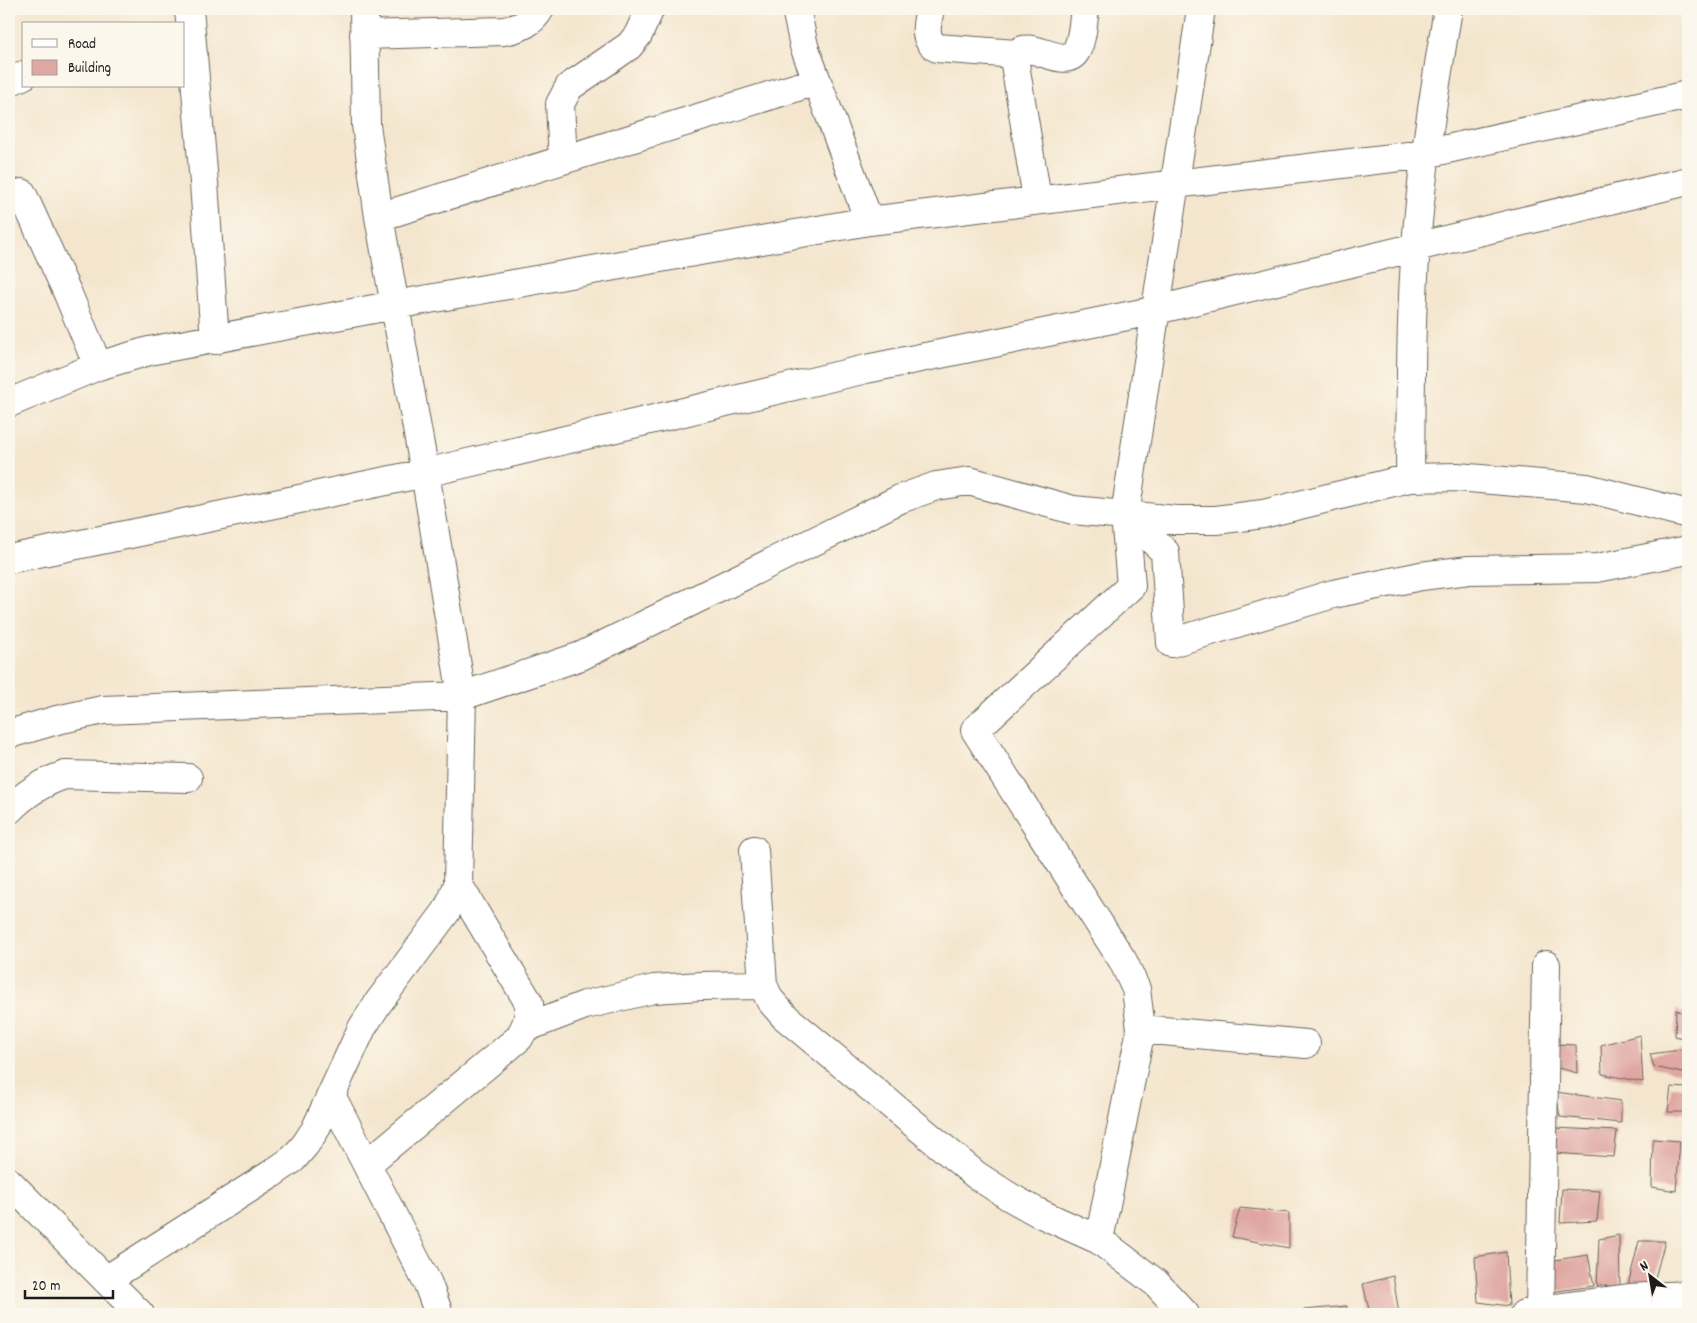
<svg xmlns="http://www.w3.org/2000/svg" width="1697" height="1323" font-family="Dekko,sans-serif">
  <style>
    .building { fill: #dfa6a2 }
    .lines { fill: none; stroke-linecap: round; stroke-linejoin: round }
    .minor-casing { stroke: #68635a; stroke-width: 30 }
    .minor { stroke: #fff; stroke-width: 28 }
  </style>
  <rect width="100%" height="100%" fill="#fbf7ec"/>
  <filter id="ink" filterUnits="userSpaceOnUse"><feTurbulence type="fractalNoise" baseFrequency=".02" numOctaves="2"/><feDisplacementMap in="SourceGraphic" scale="10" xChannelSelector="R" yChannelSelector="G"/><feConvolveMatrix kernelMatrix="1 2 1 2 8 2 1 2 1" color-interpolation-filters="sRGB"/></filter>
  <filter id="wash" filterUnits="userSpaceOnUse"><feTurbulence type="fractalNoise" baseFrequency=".0096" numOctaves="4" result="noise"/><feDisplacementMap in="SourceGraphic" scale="20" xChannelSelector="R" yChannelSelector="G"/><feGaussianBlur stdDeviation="1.12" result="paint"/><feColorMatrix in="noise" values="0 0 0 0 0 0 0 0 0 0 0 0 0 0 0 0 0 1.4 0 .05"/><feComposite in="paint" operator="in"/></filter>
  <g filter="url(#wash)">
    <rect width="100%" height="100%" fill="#f4e6ce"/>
    <g id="blocks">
      <path class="building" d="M1676,1009L1688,1016V1039L1675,1036Z
        M1640,1035L1643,1082L1602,1074L1601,1045Z
        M1554,1044L1576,1045L1577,1073L1555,1067Z
        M1688,1049L1687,1074L1654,1067L1650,1054Z
        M1671,1087L1688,1088V1112H1668Z
        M1556,1092L1621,1101V1123L1560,1117Z
        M1555,1128L1617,1131L1614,1157L1553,1153Z
        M1653,1139L1680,1141L1676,1191L1652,1187Z
        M1562,1189L1600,1191L1597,1221L1560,1223Z
        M1240,1208L1289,1213V1248L1232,1237Z
        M1619,1235L1620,1287L1597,1285L1599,1239Z
        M1639,1241H1665L1652,1289H1627Z
        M1506,1252L1509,1306L1478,1302L1475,1257Z
        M1588,1255L1594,1286L1550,1292L1548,1261Z
        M1393,1276L1399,1314H1370L1363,1284Z
        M1347,1306L1346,1314H1303L1304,1310Z"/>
    </g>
  </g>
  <g filter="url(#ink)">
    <use href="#blocks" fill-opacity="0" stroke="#68635a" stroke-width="1"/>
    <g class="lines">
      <defs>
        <path id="minor" d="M189,9L204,183L215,340
          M796,9L804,46L869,221
          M930,9C927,23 922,39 937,48L1016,54
          M364,35L504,31C520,28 532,23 540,9
          M9,82L24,75
          M563,160L560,104L569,87L629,46L638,35L650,9
          M22,193L68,294L98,366
          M1037,199L1014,58C1027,32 1067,77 1078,47C1083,36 1083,21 1085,9
          M379,217L817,81
          M9,403L98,366L149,351L395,305L869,221L1425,154L1688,95
          M1410,478C1411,401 1410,323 1416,246C1422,166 1435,88 1448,9
          M1125,515L1165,552L1171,643L1333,594L1421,576L1469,570L1597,568L1688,550
          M9,559L425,473L866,369L1157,310L1688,181
          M9,734L57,720L103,710L462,696L581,656L900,499L936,486L969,481L1073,510L1176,520H1216L1263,514L1410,478L1457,477L1587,488L1688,514
          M9,810C25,794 43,782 65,775L188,778
          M754,850L763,985L770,1000L784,1016L976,1175L1010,1197L1037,1212L1099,1240L1156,1283L1185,1314
          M525,1028L585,1005L654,989L701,986L763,985
          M1141,1029L1306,1044
          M331,1095L428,1284L439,1314
          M367,1164L519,1038C526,1026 530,1017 529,1003L458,884
          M9,1182L140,1314
          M1099,1240L1141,1029L1136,989L1123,961L975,730L1131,586L1125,515L1201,9
          M106,1280L270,1175L293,1159L305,1145L315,1130L362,1028L378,1003L446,912L453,898L458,884L462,696L425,473L379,217L366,125L364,9
          M1540,1310L1546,965
          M1524,1314L1540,1310L1629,1298L1688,1295"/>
      </defs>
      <use href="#minor" class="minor-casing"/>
      <use href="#minor" class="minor"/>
    </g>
  </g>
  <rect width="1697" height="1323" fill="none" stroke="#fbf7ec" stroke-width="30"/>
  <rect x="22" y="22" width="162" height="65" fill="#fbf7ec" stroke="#a29f99"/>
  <rect x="32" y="39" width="25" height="8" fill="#ffffff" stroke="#a29f99"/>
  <text x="68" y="48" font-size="15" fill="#1c1c1c">Road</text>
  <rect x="32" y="60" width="25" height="15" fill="#dfa6a2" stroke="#a29f99"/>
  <text x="68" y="72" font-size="15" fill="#1c1c1c">Building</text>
  <g transform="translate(1650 1276) rotate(329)" stroke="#fbf7ec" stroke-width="4" paint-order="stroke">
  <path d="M0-4L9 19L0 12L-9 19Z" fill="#1c1c1c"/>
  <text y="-8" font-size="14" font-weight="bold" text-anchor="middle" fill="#1c1c1c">N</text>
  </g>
  <path d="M25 1290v8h88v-8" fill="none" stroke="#1c1c1c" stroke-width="2.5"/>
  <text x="32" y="1290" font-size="15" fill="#1c1c1c" stroke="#fbf7ec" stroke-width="4" paint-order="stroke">20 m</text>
</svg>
